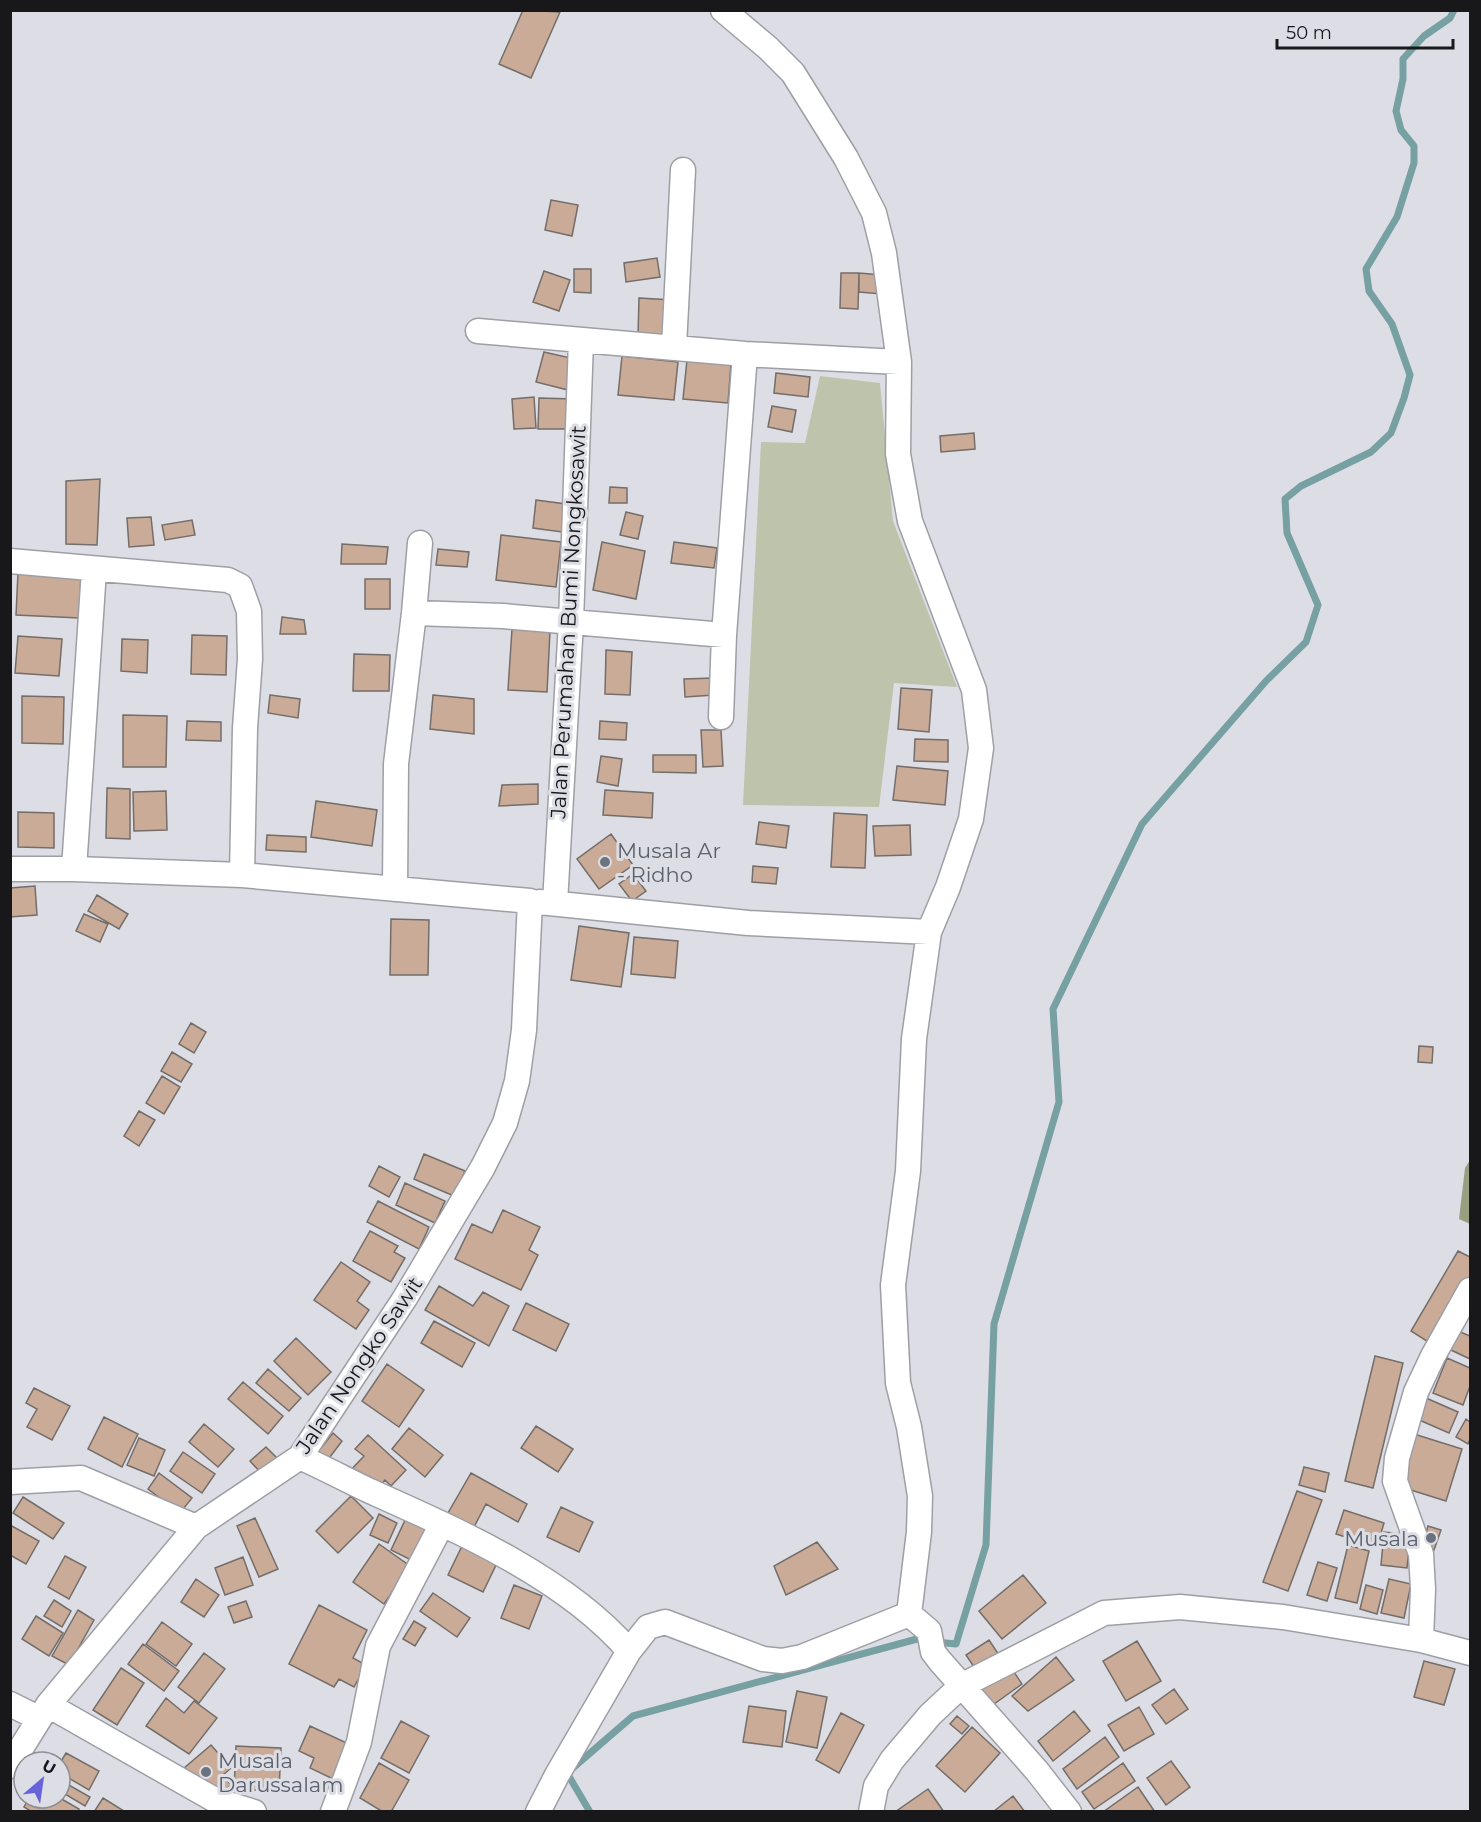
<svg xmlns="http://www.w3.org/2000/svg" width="1481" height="1822" font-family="Montserrat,sans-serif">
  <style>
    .green { fill: #bec4ab }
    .forest { fill: #989f80 }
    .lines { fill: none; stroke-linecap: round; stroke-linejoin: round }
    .stream { stroke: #76a0a1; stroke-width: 7 }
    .building { fill: #c9ab97; stroke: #746d69; stroke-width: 1.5 }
    .street-casing { stroke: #9e9fa6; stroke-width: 27 }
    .street { stroke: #fff; stroke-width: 24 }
    .worship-dot { fill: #6b7280; stroke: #dddee5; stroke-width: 2 }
    .labels { text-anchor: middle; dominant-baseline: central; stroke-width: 6; stroke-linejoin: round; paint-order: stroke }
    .street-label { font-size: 21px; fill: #18181b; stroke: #dddee5 }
    .worship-label { font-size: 21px; fill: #5b616d; stroke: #dddee5; text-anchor: start }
  </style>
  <rect width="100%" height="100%" fill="#dddee5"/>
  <path class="green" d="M820,376L880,383L893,521L957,687L894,683L879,807L743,805L761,442L805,443Z"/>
  <path class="forest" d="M1470,1160V1224L1459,1219L1465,1168Z"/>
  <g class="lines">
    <path class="stream" d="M936,1642L956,1644L986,1545L994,1324L1059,1102L1053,1009L1142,824L1266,681L1306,642L1318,605L1287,533L1285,499L1301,486L1371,452L1391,433L1404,398L1410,375L1392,324L1369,291L1366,269L1397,217L1414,163V146L1401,130L1396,111L1403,79V59L1424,36L1450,18L1454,10
      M590,1812L567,1773L633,1716L917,1639L925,1640"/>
  </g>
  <path class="building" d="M523,10L560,12L531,78L499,64Z
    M551,200L578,205L572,236L545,230Z
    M657,258L660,277L626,282L624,263Z
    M574,269H591V293L574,292Z
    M544,271L570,280L559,311L533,302Z
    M841,273H859L858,309L840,308Z
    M859,273L882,275V294L859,292Z
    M639,298L673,300L672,336L638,335Z
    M544,352L575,359L568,390L536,382Z
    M622,356L678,362L674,400L618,395Z
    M687,360L731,364L728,403L683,399Z
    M776,373L810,377L808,397L774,393Z
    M534,397L536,428L514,429L512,399Z
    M539,398L574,399L573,429H538Z
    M772,406L796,410L792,432L768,427Z
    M974,433L975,449L941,452L940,436Z
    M100,479L97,545L66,544V481Z
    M610,487L627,488V503H609Z
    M536,500L566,504L562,532L533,528Z
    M626,512L643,516L638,539L620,535Z
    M151,517L154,545L129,547L127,518Z
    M192,520L195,535L165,540L162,525Z
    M501,535L561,542L556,587L496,580Z
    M602,542L645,551L636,599L593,590Z
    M674,542L717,548L714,568L671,563Z
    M342,544L388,547L386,564H341Z
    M438,549L469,552L467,567L436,565Z
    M18,572L81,576L79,618L16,615Z
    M365,579H390V609H365Z
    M282,617L304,620L306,634H280Z
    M512,629L550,631L547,692L508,690Z
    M192,635L227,636L226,675L191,674Z
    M18,636L62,639L59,676L15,673Z
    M122,639L148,640L147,673L121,671Z
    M606,650L632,652L630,695L605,694Z
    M354,654L390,655L389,691H353Z
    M713,678L714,695L685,697L684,679Z
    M901,688L932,690L929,732L898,729Z
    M270,695L300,699L298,718L268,713Z
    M433,695L474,699V734L430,729Z
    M22,696L64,697L63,744L22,743Z
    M123,715L167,716L166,767H123Z
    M187,721L221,722V741L186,740Z
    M600,721L627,723L626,740L599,739Z
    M701,730H721L723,766L703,767Z
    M915,739L948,740V762L914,761Z
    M653,755H696V773L653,772Z
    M601,756L622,759L618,786L597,782Z
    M897,766L948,771L945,805L893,800Z
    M538,784V804L499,806L502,785Z
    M107,788L130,789V839L106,838Z
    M605,790L653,793L652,818L603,815Z
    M166,791L167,830L134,831L133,792Z
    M316,801L377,810L372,846L311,837Z
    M18,812L54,813V848L18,847Z
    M834,813L867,815L865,868L831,867Z
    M759,822L789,826L786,848L756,844Z
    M910,825L911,855L875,856L873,826Z
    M611,834L633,865L599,889L577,859Z
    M267,835L306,837V852L266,850Z
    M753,866L778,868L776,884L752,882Z
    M633,874L646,891L632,901L619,884Z
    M35,886L37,915L10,917V888Z
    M97,895L128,914L119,929L88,911Z
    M84,914L108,924L100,942L76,931Z
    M391,919L429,920L428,975H390Z
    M579,926L629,933L621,987L571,980Z
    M634,937L678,941L675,978L631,974Z
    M191,1023L206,1032L194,1053L179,1044Z
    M1419,1046L1433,1047L1432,1063L1418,1062Z
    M172,1052L192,1064L181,1082L161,1071Z
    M162,1076L180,1087L164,1114L146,1103Z
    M139,1111L155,1120L139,1146L124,1136Z
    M424,1154L465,1171L454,1196L414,1179Z
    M379,1166L400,1177L389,1197L369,1186Z
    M405,1183L445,1201L435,1223L396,1205Z
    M378,1201L429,1227L419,1249L367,1222Z
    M503,1210L540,1227L529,1250L538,1255L521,1290L455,1259L472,1224L492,1233Z
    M370,1231L398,1246L394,1252L405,1258L391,1282L353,1261Z
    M1458,1251L1470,1257V1281L1433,1345L1411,1331Z
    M341,1262L370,1282L357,1301L369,1310L356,1329L314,1300Z
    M439,1286L473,1306L483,1292L509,1306L489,1346L425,1310Z
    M526,1303L569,1324L556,1351L513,1330Z
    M434,1321L475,1343L462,1367L421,1343Z
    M1458,1331L1470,1336V1359L1451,1350Z
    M296,1338L331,1372L308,1395L274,1361Z
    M1375,1356L1403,1363L1373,1488L1345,1481Z
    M1447,1358L1470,1368V1386L1463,1405L1433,1393Z
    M387,1364L424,1390L399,1427L362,1401Z
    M268,1369L301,1398L289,1411L256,1383Z
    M243,1382L283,1416L268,1434L228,1399Z
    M34,1388L70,1406L52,1440L27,1427L37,1409L26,1403Z
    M1426,1398L1458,1412L1449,1433L1417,1419Z
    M104,1417L138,1434L122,1467L88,1449Z
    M1466,1419L1470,1422V1439L1468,1444L1456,1437Z
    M204,1424L234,1449L218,1467L189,1442Z
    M536,1426L573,1449L558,1472L521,1448Z
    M409,1428L443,1455L425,1477L392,1449Z
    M333,1433L342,1441L327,1461L317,1453Z
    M1414,1434L1462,1449L1446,1501L1398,1486Z
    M368,1435L406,1470L391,1486L385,1480L374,1492L349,1472L364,1456L355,1449Z
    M139,1438L165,1450L154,1476L127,1465Z
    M266,1447L277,1458L261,1473L250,1461Z
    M183,1452L215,1474L202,1493L170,1471Z
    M1304,1467L1329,1473L1325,1492L1299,1485Z
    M159,1473L192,1498L180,1513L148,1489Z
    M471,1473L527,1504L518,1522L486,1504L474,1527L448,1513Z
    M1297,1491L1322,1500L1288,1591L1263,1582Z
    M351,1496L373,1518L338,1553L316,1531Z
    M23,1497L64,1523L53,1539L13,1513Z
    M561,1507L593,1522L579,1552L547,1537Z
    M1344,1510L1384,1523L1377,1547L1336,1534Z
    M379,1514L397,1523L388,1543L370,1535Z
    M407,1516L432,1527L415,1562L391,1550Z
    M255,1518L278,1569L259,1577L237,1526Z
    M10,1525L39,1541L26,1564L10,1555Z
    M1428,1526L1441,1530L1434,1550L1422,1546Z
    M1384,1532L1410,1535L1407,1568L1381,1565Z
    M817,1542L838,1569L786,1595L774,1566Z
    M379,1544L410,1566L384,1604L353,1582Z
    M1348,1545L1369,1551L1357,1603L1335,1598Z
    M462,1546L497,1563L483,1592L448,1575Z
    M65,1556L86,1567L69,1599L48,1587Z
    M243,1557L253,1585L225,1595L215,1568Z
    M1318,1562L1337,1568L1327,1601L1307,1595Z
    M1023,1575L1046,1603L1002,1639L979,1611Z
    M196,1579L219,1595L204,1617L181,1602Z
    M1389,1579L1411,1584L1404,1618L1381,1613Z
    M514,1585L542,1596L529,1629L501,1618Z
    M1366,1585L1383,1590L1377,1614L1360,1609Z
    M433,1593L470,1618L457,1637L420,1611Z
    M54,1600L71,1611L62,1627L44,1616Z
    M246,1601L252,1617L234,1623L228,1607Z
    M319,1605L367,1630L353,1658L366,1665L354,1687L339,1679L334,1687L289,1664Z
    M78,1610L94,1620L69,1665L52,1656Z
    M36,1616L63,1633L49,1656L22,1639Z
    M414,1621L426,1628L415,1646L403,1639Z
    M162,1622L192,1644L176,1666L146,1644Z
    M989,1640L999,1655L976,1670L966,1655Z
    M1137,1641L1161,1681L1126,1701L1103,1661Z
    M143,1644L179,1671L164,1691L128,1664Z
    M204,1653L225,1669L199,1703L178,1687Z
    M1056,1657L1074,1680L1028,1711L1012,1696Z
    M1424,1661L1455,1669L1444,1705L1414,1697Z
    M121,1668L144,1683L117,1725L93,1710Z
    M1012,1669L1022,1684L990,1707L981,1690Z
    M1174,1689L1188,1709L1166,1724L1152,1705Z
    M797,1691L827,1697L817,1748L786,1742Z
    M166,1698L184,1713L194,1701L217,1718L189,1754L146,1726Z
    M749,1706L786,1711L782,1747L743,1742Z
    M1139,1707L1154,1734L1124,1751L1108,1725Z
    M1074,1711L1090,1731L1053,1761L1038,1741Z
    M841,1713L864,1725L839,1773L816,1760Z
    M957,1716L969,1726L962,1734L950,1724Z
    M401,1721L429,1736L409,1773L381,1758Z
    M310,1726L349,1744L333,1779L310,1768L314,1758L299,1751Z
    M972,1727L1000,1753L965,1792L936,1766Z
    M1105,1737L1119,1757L1077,1789L1063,1769Z
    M211,1745L231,1768L223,1775L231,1785L219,1796L183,1769Z
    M236,1746L281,1748L279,1791L234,1789Z
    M66,1753L99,1771L89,1790L60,1773V1763Z
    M1171,1761L1190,1787L1166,1805L1147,1778Z
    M379,1763L409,1780L391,1812H383L360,1798Z
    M1123,1763L1135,1781L1094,1809L1082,1792Z
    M60,1780L90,1797L85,1806L60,1791Z
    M1138,1787L1155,1812H1103Z
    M928,1789L944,1812H895Z
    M1013,1796L1025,1812H993Z
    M29,1798H60L79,1809L77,1812H32L24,1807Z
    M103,1798L124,1811L94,1812Z"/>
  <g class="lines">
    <defs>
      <path id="street" d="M723,10L768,48L793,73L846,158L874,213L884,253L899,362L898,454L910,521L974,690L981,748L971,819L948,887L929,932L914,1039L908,1171L893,1285L898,1383L909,1427L920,1496L919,1532L909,1614
        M478,331L745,354L899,362
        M674,347L683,170
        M10,561L228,580L240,586L249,611L250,659L245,728L242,875
        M414,613L503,616L724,635L745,354
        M721,717L724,635
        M10,869H74L242,875L530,901L524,1030L517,1081L505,1123L483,1167L405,1298L300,1457L196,1527L48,1705L10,1766
        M74,869L94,570
        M395,889L396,764L414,613L420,543
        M539,902L748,923L929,932
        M555,903L571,622L581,341
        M300,1457C324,1468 347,1480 370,1491C457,1530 567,1578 629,1651
        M10,1482L81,1478L196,1527
        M909,1614L929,1631L933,1652L940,1661L1037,1771L1069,1812
        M1421,1640L1423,1589L1421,1554L1395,1481L1397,1458L1416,1392L1433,1356L1470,1290
        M10,1704L38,1718
        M48,1705L215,1800L254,1812
        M333,1812L359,1742L378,1646L442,1524
        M538,1812L557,1775L629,1651L648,1627L665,1622L763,1659L782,1661L802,1657L909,1614
        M871,1812L876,1786L892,1760L930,1715L961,1686L1104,1613L1180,1607L1283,1617L1421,1640L1470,1653"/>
    </defs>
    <use href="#street" class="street-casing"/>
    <use href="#street" class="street"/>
  </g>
  <g class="worship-dot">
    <circle cx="605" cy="862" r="6"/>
    <circle cx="1431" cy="1538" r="6"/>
    <circle cx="206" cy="1772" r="6"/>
  </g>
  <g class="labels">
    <g class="street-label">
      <text transform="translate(568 622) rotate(-87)">Jalan Perumahan Bumi Nongkosawit</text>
      <text transform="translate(359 1365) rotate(-56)">Jalan Nongko Sawit</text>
    </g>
    <g class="worship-label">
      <text x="617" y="850">Musala Ar<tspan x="617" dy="24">- Ridho</tspan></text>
      <text x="1419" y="1538" text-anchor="end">Musala</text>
      <text x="218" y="1760">Musala<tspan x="218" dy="24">Darussalam</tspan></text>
    </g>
  </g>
  <rect width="1481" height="1822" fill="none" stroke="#18181b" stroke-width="24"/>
  <g transform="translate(42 1780) rotate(29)"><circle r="28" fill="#dddee5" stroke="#8e8f94" stroke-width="1.5"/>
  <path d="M0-4.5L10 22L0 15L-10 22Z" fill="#6862db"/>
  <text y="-9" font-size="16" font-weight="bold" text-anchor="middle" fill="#18181b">U</text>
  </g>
  <path d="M1277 39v9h176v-9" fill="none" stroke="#18181b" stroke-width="3"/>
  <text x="1286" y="39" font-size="18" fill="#18181b" stroke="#dddee5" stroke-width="4.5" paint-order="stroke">50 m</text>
</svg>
